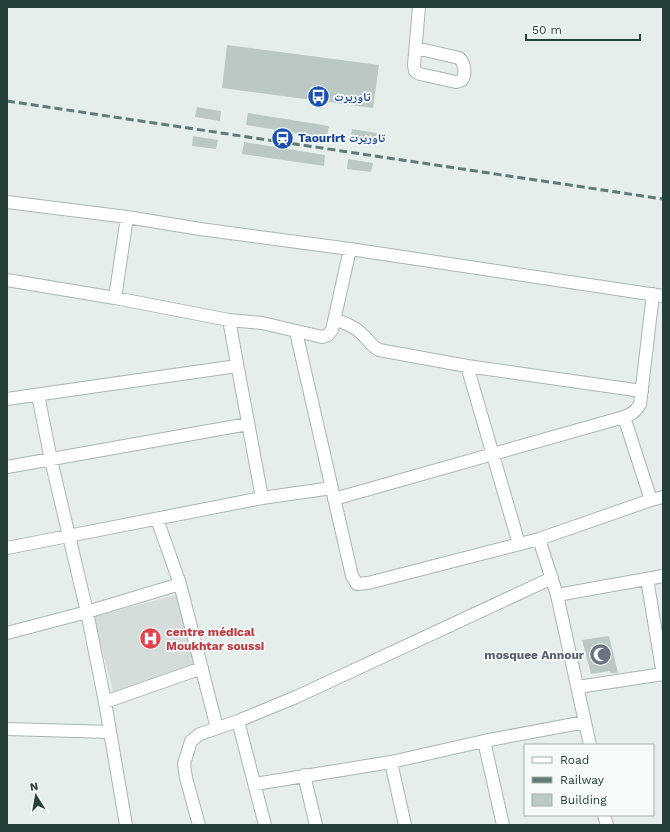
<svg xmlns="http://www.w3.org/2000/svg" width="670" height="832" font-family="'Work Sans','Noto Naskh Arabic',sans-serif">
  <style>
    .built { fill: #d4ddda }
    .building { fill: #bbc8c4 }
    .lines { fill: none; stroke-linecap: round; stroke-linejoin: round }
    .minor-casing { stroke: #a8b6b2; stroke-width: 14 }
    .minor { stroke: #fff; stroke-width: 12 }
    .rail { stroke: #607a75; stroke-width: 3; stroke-dasharray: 8 4; stroke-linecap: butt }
    .labels { text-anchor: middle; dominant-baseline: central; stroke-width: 3.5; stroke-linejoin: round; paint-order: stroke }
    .transit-label { font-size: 12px; font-weight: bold; fill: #164399; stroke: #f6faf8; text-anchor: start }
    .health-label { font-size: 12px; font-weight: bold; fill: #be3a42; stroke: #f6faf8; text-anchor: start }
    .worship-label { font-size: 12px; font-weight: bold; fill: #5b616d; stroke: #f6faf8; text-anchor: end }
  </style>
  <rect width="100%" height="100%" fill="#e6eeeb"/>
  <path class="built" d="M187,592L206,661L116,701L93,617Z"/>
  <path class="building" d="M227,45L379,65L373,108L222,88Z
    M197,107L221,111L220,121L195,117Z
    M248,113L329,126L327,138L246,125Z
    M352,129L377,133L375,143L351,139Z
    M193,136L218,140L216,149L192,146Z
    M244,142L325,155L324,166L242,154Z
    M348,159L373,163L371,172L347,169Z
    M609,636L618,673H610V671L591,674L582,640Z"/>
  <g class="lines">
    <defs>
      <path id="minor" d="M416,48L459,58C465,63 466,74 462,80L456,82L420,74L415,71L414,65L419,7
        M7,202L127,217L200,229L350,249L663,296
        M7,280L115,298L229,320L262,323L322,337L328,335L332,330L350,249
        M115,298L127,217
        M335,319C344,323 354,326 361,333C368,339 371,346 379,350L467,366L642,391
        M229,320L262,498
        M296,332L352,576L357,584L368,583L539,539L651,500L663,497
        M467,366L519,544
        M38,395L51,460L87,612L105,702L126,825
        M7,399L237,366
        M624,417L651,500
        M7,467L248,424
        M334,499L624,417C631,414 636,412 640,404L653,294
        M157,519L180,584L217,728
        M539,539L557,595L590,745
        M7,548L262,498L332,488
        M647,579L663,675
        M557,595L663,576
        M7,633L87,612L180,584
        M578,687L663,674
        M105,702L202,668
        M238,721L265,825
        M7,729L110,732
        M484,741L503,825
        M391,762L405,825
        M304,775L316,825
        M255,784L391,762L484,741L585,722
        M604,815L607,825
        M199,825L186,778L184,764L191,741L200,734L238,721L296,697L552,578"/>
    </defs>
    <use href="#minor" class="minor-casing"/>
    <use href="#minor" class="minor"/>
    <path class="rail" d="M7,101L663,199"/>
  </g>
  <defs>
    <symbol id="bus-disc" viewBox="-11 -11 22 22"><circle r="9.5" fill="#1a4fb4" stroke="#f6faf8"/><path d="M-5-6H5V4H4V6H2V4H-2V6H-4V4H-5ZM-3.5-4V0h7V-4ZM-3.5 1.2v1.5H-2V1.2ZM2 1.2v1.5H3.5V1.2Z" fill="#fff"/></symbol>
    <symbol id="station-disc" viewBox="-11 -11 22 22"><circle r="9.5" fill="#1a4fb4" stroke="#f6faf8"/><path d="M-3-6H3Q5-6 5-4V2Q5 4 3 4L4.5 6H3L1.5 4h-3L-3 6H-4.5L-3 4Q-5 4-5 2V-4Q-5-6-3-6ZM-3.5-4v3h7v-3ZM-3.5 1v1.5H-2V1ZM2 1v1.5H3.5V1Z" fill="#fff"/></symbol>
    <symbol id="hospital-disc" viewBox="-11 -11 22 22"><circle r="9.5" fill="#e0444e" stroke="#f6faf8"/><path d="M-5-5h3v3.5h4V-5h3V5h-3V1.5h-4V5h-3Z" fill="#fff"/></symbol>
    <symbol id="mosque-disc" viewBox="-11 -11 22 22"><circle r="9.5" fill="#6b7280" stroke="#f6faf8"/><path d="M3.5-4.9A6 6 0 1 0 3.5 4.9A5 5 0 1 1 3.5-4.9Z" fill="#fff"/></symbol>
  </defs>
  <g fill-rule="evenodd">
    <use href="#bus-disc" x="306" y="84" width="25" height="25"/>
    <use href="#station-disc" x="270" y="126" width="25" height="25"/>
    <use href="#hospital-disc" x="138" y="626" width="25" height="25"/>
    <use href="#mosque-disc" x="588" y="642" width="25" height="25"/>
  </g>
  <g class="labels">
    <g class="transit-label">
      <text x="334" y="97">تاوريرت</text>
      <text x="298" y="138">Taourirt تاوريرت</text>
    </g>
    <g class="health-label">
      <text x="166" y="632">centre médical<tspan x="166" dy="14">Moukhtar soussi</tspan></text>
    </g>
    <g class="worship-label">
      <text x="584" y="655">mosquee Annour</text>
    </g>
  </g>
  <rect width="670" height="832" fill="none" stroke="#253f3a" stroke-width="16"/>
  <rect x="524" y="744" width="130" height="72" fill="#f6faf8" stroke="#a2afac"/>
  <rect x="532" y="757" width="20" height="6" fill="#ffffff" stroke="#a2afac"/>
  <text x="560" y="764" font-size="12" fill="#253f3a">Road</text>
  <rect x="532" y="777" width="20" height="6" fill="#607a75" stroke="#a2afac"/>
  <text x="560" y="784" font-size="12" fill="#253f3a">Railway</text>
  <rect x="532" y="794" width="20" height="12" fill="#bbc8c4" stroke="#a2afac"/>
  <text x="560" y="804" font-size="12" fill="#253f3a">Building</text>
  <g transform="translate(36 796) rotate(349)" stroke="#f6faf8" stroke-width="3" paint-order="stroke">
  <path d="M0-3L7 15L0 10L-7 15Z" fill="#253f3a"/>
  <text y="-6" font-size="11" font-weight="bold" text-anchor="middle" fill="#253f3a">N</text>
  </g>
  <path d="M526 34v6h114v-6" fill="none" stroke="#253f3a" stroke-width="2"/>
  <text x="532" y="34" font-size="12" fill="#253f3a" stroke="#f6faf8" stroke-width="3" paint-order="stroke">50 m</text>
</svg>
